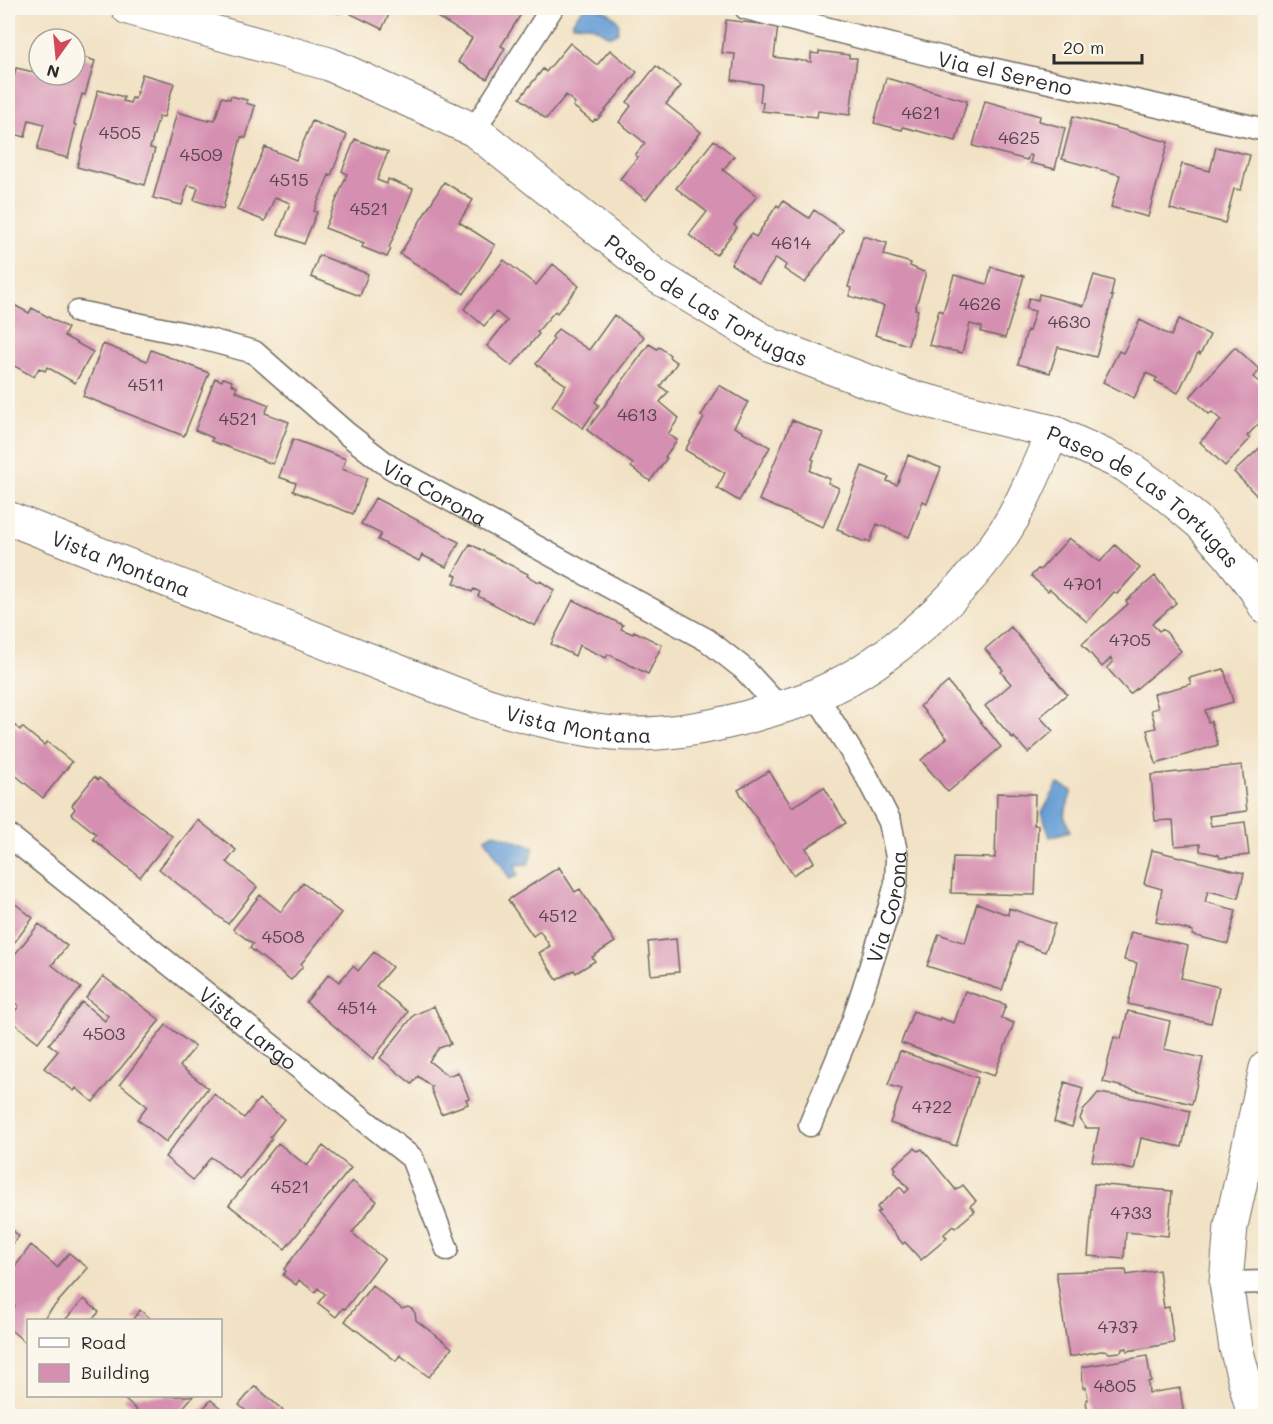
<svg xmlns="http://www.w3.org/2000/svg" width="1273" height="1424" font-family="Mali,sans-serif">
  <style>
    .water { fill: #679fd5; stroke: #496580; stroke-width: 1.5 }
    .building { fill: #d58fb1 }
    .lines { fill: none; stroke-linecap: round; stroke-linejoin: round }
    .street-casing { stroke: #716b61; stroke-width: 25 }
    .secondary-casing { stroke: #716b61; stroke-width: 35 }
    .street { stroke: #fff; stroke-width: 22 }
    .secondary { stroke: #fff; stroke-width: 33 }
    .labels { text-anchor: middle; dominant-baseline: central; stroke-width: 5; stroke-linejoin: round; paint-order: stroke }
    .number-label { font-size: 18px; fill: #56444c }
    .street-label { font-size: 21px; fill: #2b2b2b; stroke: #fbf7ec }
  </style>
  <rect width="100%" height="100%" fill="#fbf7ec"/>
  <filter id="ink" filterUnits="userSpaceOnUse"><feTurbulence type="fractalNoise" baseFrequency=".0167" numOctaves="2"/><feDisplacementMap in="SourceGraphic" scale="12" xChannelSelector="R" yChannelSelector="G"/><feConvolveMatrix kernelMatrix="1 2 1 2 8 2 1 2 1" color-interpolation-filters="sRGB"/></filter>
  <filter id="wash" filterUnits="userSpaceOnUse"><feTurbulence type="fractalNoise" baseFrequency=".008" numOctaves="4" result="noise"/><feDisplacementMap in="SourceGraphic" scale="24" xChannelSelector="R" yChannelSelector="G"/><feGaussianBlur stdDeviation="1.35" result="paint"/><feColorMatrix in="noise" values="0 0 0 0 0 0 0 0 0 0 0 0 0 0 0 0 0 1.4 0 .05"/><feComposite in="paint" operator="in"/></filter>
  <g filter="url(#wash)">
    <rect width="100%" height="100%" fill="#f2e2c5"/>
    <path class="water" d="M584,8C599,7 612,11 619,24L618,32C607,41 603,30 592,26C586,24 579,25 572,24C573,19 580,13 584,8Z
      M1058,784L1072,791L1064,815L1070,831L1050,837L1042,813Z
      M494,833L534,848L528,864L515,865L518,875L510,879L485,838Z"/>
    <g id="blocks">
      <path class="building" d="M321,8H341L339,13Z
        M354,8H392L382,29L351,14Z
        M443,8H525L501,46L505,48L487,79L458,62L472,38L437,17Z
        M726,20L778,26L774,57L811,62V53L819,54V51L849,55V58H857L850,115L818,111L817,117L762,111L763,102H760L762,84L732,80L735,54L722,53Z
        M570,43L597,65L610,50L637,72L597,120L595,119L593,122L573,106L575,103L566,95L546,119L520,98L543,69L546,72Z
        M75,54L95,61L85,95L82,94L74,124L76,125L68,158L37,150L44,124L29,120L25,137L8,132V99L16,68L55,77L56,75H75Z
        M656,66L681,86L666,104L701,132L646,200L620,179L638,157L635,155L645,143L619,122L631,106L627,102Z
        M142,74L174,83L164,117L159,116L150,148L155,149L145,185L77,167L98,90L124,97L123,101L130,103L132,98L135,99Z
        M886,78L967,101L956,141L903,127L902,130L874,123Z
        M231,96L247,100L246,103L255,106L246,138L241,137L223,209L194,200L198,188L188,185L182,205L153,198L177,112L209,121V119L215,120L222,97L230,99Z
        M985,101L1040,116L1039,121L1065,128L1055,169L1030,163L1032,156L1029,155L1027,160L973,146Z
        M1073,116L1168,142L1148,217L1111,207L1120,175L1062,159Z
        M312,121L347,135L331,176L329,175L314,211L317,212L304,244L278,234L290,203L275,197L265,221L237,210L265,147L296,160Z
        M355,139L388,152L377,180L387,184L388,179L413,189L389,248L391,249L387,257L362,247L364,243L325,228L347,174L342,171Z
        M714,140L734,156L723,170L757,196L734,225L737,228L716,255L689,235L707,212L676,188Z
        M1216,147L1250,155L1241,190L1234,189L1225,223L1170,209L1182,164L1210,171Z
        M444,182L473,200L459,222L495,245L464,294L400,254Z
        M783,201L809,218L814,210L843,230L805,283L784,269L786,265L776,258L759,283L731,264L751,234L756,237L777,205L779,207Z
        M863,236L887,243L884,255L911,263L910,266L926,273L915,309L918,310L908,345L875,335L884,306L849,296L851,288L848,287Z
        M319,255L368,274L360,296L311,277Z
        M504,260L536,285L553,264L579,286L557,313L555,311L537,332L539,334L512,366L487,346L507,321L496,312L484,326L464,309Z
        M991,267L1024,276L1005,338L981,332L982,327L970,324L962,353L929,345L939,310L943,312L954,275L987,284Z
        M1094,275L1114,281L1111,296H1113L1096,357L1058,347L1050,373L1018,364L1027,330L1029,331L1035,311L1026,309L1029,298L1038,300L1039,294L1084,306Z
        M12,304L29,313L32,308L68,328L64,336L93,352L75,383L47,367L45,371L39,368L34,377L9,363L14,354L8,350V313Z
        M614,315L644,337L595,402L599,405L583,428L552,406L566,385L536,364L554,339L552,337L558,329L589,350Z
        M1179,319L1210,335L1200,355L1198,353L1178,393L1155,381L1157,378L1146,373L1134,398L1103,382L1119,351L1123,353L1140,320L1171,336Z
        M103,344L147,361L151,350L209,373L184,436L83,396Z
        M649,344L657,349L659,347L670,355L669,357L677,363L660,386L668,392L660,402L679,418L668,434L677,440L665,457L667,458L650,481L631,467L633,464L587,430Z
        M1235,347L1260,370L1253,377L1266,388V416L1247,436L1250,439L1225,466L1200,442L1221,420L1212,412L1209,414L1190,397Z
        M215,378L222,381L223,378L232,381L231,384L237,387L235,391L269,405L265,413L289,422L273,464L211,441L213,438L195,430Z
        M719,385L748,402L734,427L770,447L739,501L717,488L725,473L685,450L704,418L701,416Z
        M792,420L823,433L812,459L814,460L810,471L830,479L828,483L839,488L823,527L759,500Z
        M293,439L346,459L342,469L367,478L353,514L293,491L296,483L279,477Z
        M1266,442V488L1257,496L1234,472Z
        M908,455L941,468L927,503L923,501L909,537L877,524L870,542L866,540L865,542L842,533L843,531L837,529L862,466L889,477L887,481L897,485Z
        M375,498L459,542L446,567L422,555L419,561L378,540L381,534L361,524Z
        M1069,538L1100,562L1115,545L1140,568L1117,594L1114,592L1087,622L1050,589L1048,591L1031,576L1038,569L1040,570Z
        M470,544L528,574L527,576L539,582L540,581L554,590L535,626L478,596L480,592L474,589L472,592L454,583L457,576L453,574Z
        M1155,576L1176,603L1152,624L1159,631L1162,629L1167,633L1181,651L1130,694L1107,668L1113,662L1111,658L1102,667L1082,644L1128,604L1126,601Z
        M573,600L623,625L621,629L633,634L634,631L662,645L648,674L608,654L606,658L579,645L575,656L551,644Z
        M1011,627L1067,694L1040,717L1053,731L1028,753L1014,737L1013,739L985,706L1011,684L1001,672L1003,670L985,649Z
        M1224,669L1233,702L1205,710L1208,722L1211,721L1218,745L1156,764L1147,730L1156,728L1151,710L1158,708L1154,694L1191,684L1189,678Z
        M948,682L1001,747L948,792L921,760L947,738L920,706Z
        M8,720L20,730L22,727L44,745L47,742L72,762L43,798L8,769Z
        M1242,765L1247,811L1209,816L1211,826L1245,822L1249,855L1220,858L1219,855L1200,851V844L1175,846L1173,820L1155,821L1151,775Z
        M769,771L792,807L824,787L846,823L806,848L814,862L793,875L738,790Z
        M94,777L98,780L99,778L172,836L140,877L93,839L96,834L71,814L75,809L72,805Z
        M997,793L1035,794L1034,825H1038L1035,895L951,893L953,857L995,858Z
        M198,820L236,850L227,862L257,887L228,924L159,869Z
        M1152,850L1244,873L1238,898L1208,891L1205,902L1236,910L1228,944L1192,935L1193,931L1156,922L1162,889L1144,884Z
        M559,867L575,892L580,889L615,942L592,957L595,961L576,973L574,970L557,980L539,953L550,946L540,931L533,936L508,900Z
        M303,883L341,913L301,964L303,966L291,980L250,948L253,944L233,929L260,895L281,912Z
        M8,898L33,918L8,951Z
        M977,903L1008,915L1009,908L1055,924L1045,952L1018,942L1002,990L927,966L939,934L965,943Z
        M39,924L67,946L52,965L81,988L38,1042L9,1019L19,1006L8,997V963Z
        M1131,932L1188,946L1181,978L1219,987L1211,1023L1128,1004L1137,963L1124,960Z
        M676,939L679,972L651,975L648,942Z
        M374,952L392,967L376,986L408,1012L373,1059L306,1002L329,974L339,982L353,966L358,971Z
        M103,976L160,1020L93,1102L76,1088L74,1091L44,1068L58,1051L49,1044L82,1002L105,1021L108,1016L86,998Z
        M965,991L1006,1005L1001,1018L1014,1023L994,1076L901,1043L913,1011L939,1020L940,1018L954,1023Z
        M434,1006L451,1044L439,1048L429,1061L448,1076L458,1072L469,1098L466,1099L468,1104L441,1114L431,1089L432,1087L418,1076L412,1084L380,1058L414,1015Z
        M1128,1011L1170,1021L1164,1049L1203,1058L1192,1104L1103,1082L1114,1037L1121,1039Z
        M166,1025L195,1047L180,1066L208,1088L166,1142L137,1119L147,1106L120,1084Z
        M900,1051L978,1078L956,1146L890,1123L902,1089L888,1085Z
        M1065,1082L1083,1088L1072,1127L1054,1122Z
        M1098,1093L1145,1100L1190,1111L1182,1147L1141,1138L1134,1170L1092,1161L1099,1128H1086L1080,1119L1083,1111Z
        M214,1094L244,1118L259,1099L284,1119L270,1137L272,1139L240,1179L211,1157L193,1180L165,1157Z
        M278,1143L307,1166L323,1146L351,1168L285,1249L229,1205Z
        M915,1148L918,1151L922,1149L956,1190L963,1185L976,1201L970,1206L975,1211L955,1228L953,1226L944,1234L947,1238L921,1260L905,1242L903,1244L877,1213L880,1211L877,1207L900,1187L905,1193L909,1189L894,1171L896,1169L894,1166Z
        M352,1181L377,1201L352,1233L384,1259L345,1309L343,1308L336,1317L318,1303L325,1294L318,1288L315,1292L299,1280L296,1285L283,1275L286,1271L284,1269Z
        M1094,1184L1172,1191L1168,1236L1126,1232L1124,1259L1088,1256Z
        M8,1226L19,1236L8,1250Z
        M31,1245L57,1267L69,1253L88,1268L42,1320H28V1338L25,1342L8,1328V1315L15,1306L8,1300V1276Z
        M1126,1270L1127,1275L1159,1270L1164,1308L1169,1307L1174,1343L1127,1351V1348L1122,1349L1121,1352L1109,1353L1106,1350L1069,1357L1056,1272Z
        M372,1285L402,1309L408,1307L412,1309L415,1313L416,1320L452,1348L429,1377L400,1355L396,1361L345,1321Z
        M84,1299L99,1312L92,1320H65Z
        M140,1310L152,1320H132Z
        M1147,1356L1151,1381L1148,1382L1149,1393L1180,1388L1184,1416H1088L1086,1400H1088L1086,1387L1083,1388L1082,1367Z
        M255,1386L286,1413L282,1416H252L239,1405Z
        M127,1396H193L176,1416H132L137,1410L124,1399Z
        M211,1400L230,1416H196Z"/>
    </g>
  </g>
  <g filter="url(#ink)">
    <use href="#blocks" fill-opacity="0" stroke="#716b61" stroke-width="1.5"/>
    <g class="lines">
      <defs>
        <g id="street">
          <path id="s1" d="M746,8L951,60L1266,130"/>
          <path d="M474,130L552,8"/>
          <path id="s2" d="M78,312L186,334L254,352L346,433L390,467L707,640L744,669L779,707"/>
          <path id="s3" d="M8,835L412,1158L447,1249"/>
          <path id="s4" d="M810,1125L853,1021L889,909L896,884L897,857L890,822L867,777L816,695"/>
          <path d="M1226,1283L1266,1282"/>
        </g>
        <g id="secondary">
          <path id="s5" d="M128,8L329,64L474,130L655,275L771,345L907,396L1053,432L1125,465L1163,492L1200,523L1229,555L1255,589L1266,608"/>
          <path id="s6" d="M8,518L459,695C509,713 559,727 613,733C657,737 709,728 751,716C773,709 796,704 816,695C890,664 973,587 1013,518C1028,491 1040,461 1053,432"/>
          <path d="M1254,1416L1236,1348L1226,1283L1231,1226L1266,1068"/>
        </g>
      </defs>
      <use href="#street" class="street-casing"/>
      <use href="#secondary" class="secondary-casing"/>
      <use href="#street" class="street"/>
      <use href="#secondary" class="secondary"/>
    </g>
  </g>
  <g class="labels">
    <g class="number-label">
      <text x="921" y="112">4621</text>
      <text x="120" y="132">4505</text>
      <text x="1019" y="137">4625</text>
      <text x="201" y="154">4509</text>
      <text x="289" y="179">4515</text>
      <text x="369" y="208">4521</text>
      <text x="791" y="242">4614</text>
      <text x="980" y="303">4626</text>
      <text x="1069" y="321">4630</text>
      <text x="146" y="384">4511</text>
      <text x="637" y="414">4613</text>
      <text x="238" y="418">4521</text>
      <text x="1083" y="583">4701</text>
      <text x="1130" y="639">4705</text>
      <text x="558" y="915">4512</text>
      <text x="283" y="936">4508</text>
      <text x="357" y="1007">4514</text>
      <text x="104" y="1033">4503</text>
      <text x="932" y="1106">4722</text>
      <text x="290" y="1186">4521</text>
      <text x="1131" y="1212">4733</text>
      <text x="1118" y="1326">4737</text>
      <text x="1115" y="1385">4805</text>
    </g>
    <g class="street-label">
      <text stroke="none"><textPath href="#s1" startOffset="267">Via el Sereno</textPath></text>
      <text stroke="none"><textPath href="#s5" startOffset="657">Paseo de Las Tortugas</textPath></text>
      <text stroke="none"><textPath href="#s2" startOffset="410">Via Corona</textPath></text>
      <text stroke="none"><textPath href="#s5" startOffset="1143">Paseo de Las Tortugas</textPath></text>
      <text stroke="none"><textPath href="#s6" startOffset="122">Vista Montana</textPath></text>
      <text stroke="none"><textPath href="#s6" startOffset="608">Vista Montana</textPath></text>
      <text stroke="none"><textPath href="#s4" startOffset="232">Via Corona</textPath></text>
      <text stroke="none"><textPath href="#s3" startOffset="308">Vista Largo</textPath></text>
    </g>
  </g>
  <rect width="1273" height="1424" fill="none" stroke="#fbf7ec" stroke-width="30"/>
  <rect x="27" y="1319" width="195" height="78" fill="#fbf7ec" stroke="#a8a59f" stroke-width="1.5"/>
  <rect x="39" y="1338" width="30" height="9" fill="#ffffff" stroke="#a8a59f" stroke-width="1.5"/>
  <text x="81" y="1349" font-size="18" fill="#2b2b2b">Road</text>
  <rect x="39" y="1364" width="30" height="18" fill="#d58fb1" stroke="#a8a59f" stroke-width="1.5"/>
  <text x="81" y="1379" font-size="18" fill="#2b2b2b">Building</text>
  <g transform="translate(57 57) rotate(195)"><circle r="28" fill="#fbf7ec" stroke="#a8a59f" stroke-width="1.5"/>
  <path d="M0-4.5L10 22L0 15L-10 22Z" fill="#d1495b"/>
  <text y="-9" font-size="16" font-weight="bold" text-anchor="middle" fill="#2b2b2b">N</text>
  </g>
  <path d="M1054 54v9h88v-9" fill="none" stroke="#2b2b2b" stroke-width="3"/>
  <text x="1063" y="54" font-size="18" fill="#2b2b2b" stroke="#fbf7ec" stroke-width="4.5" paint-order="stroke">20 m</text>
</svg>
